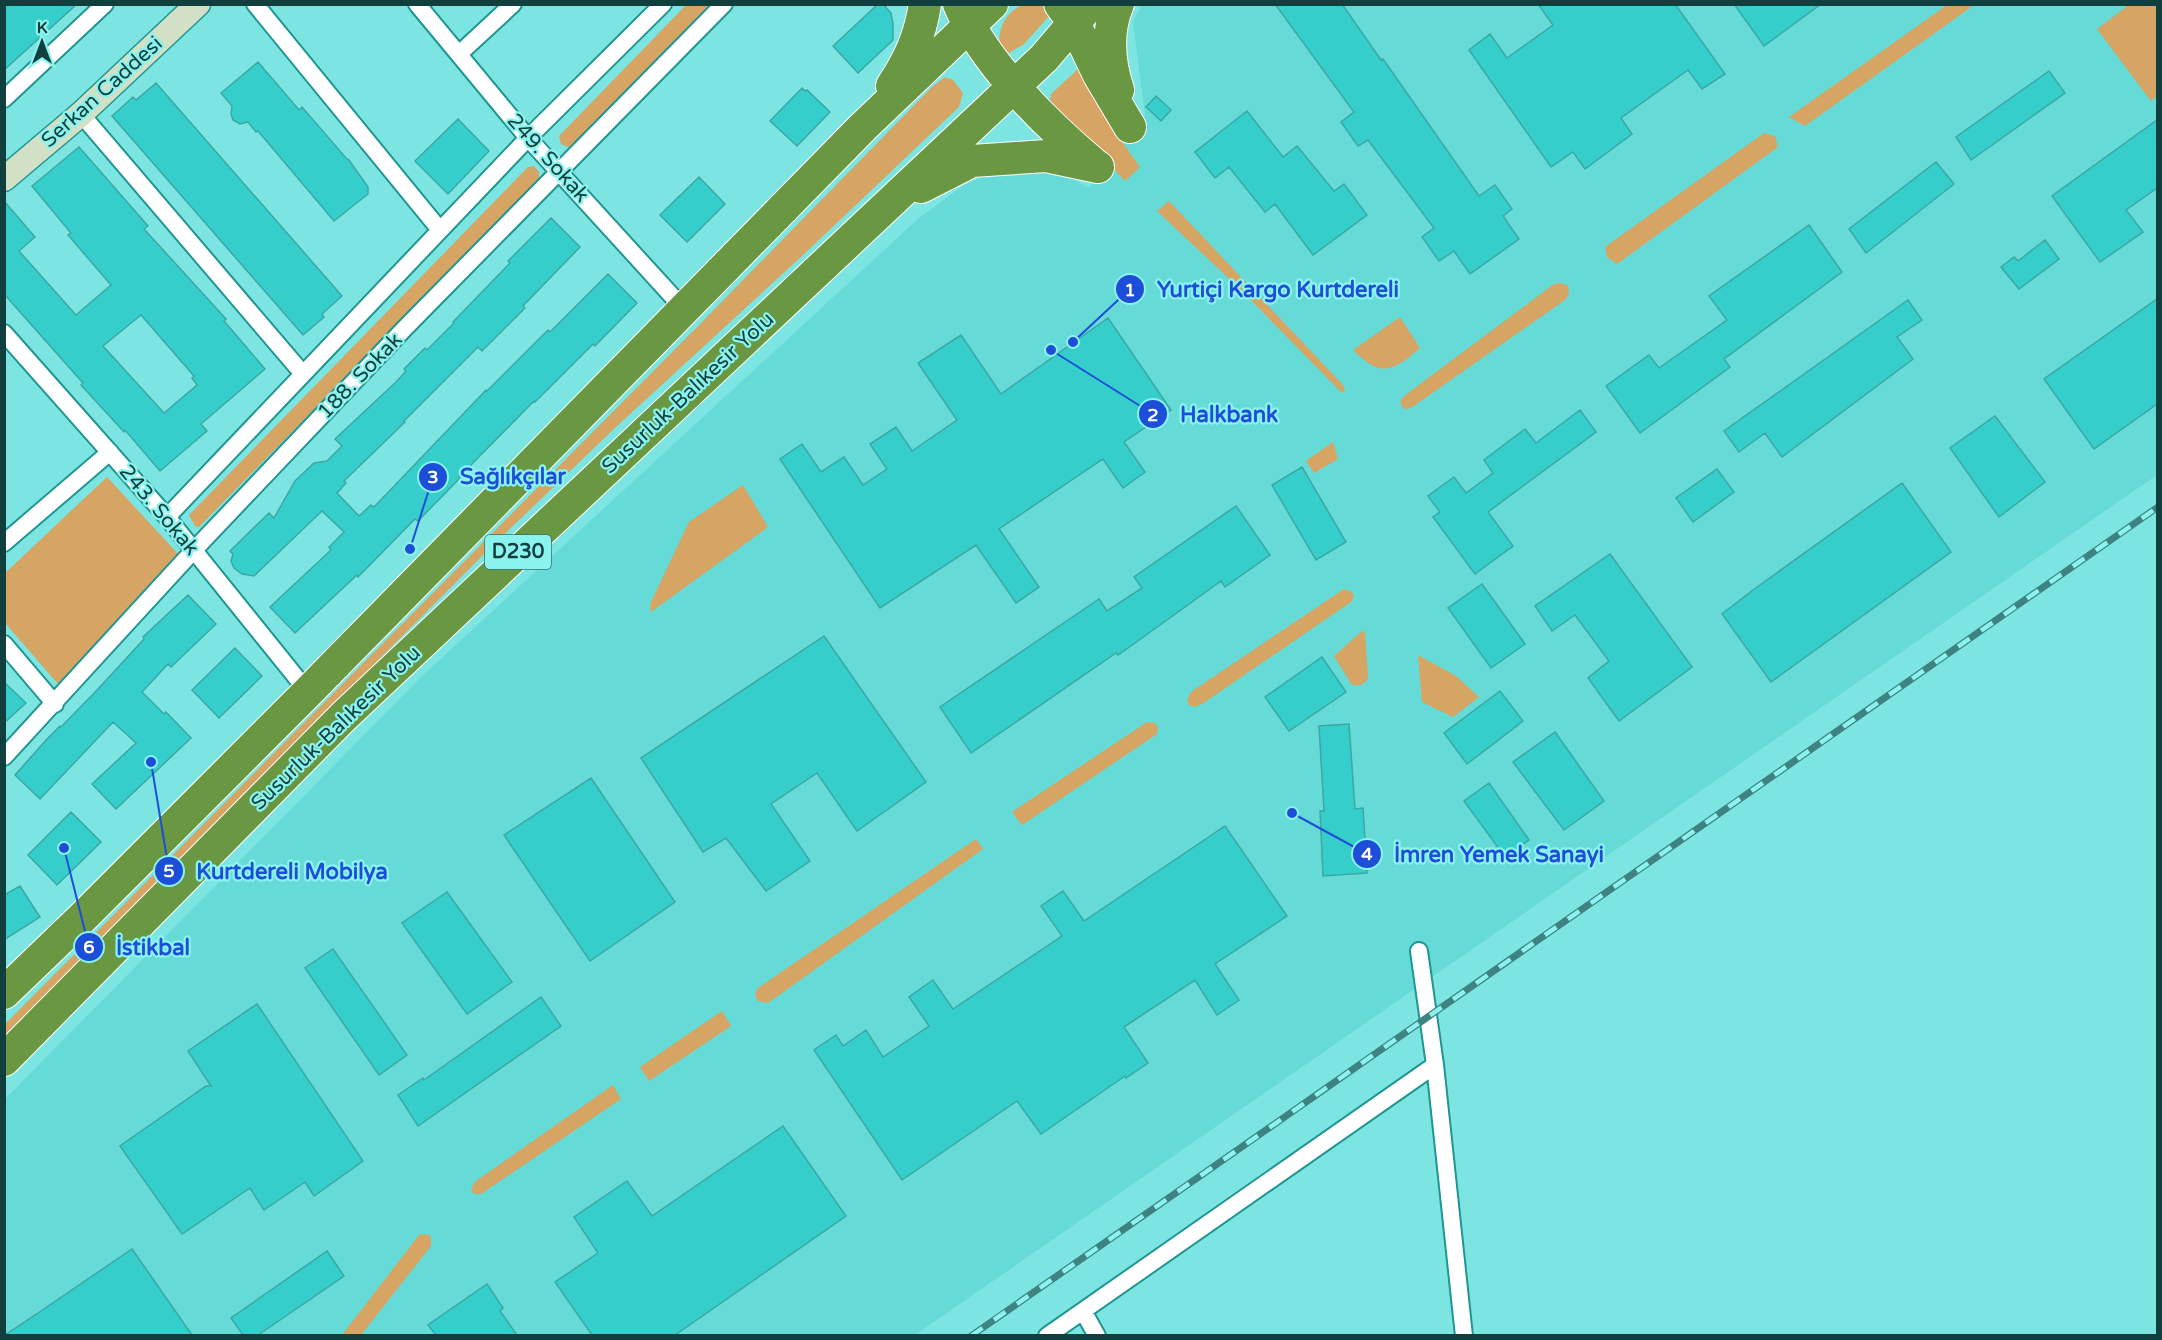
<svg xmlns="http://www.w3.org/2000/svg" width="2162" height="1340" font-family="'Varela Round',sans-serif">
  <style>
    .built { fill: #65dad6 }
    .green { fill: #d6a463 }
    .building { fill: #35ceca; stroke: #3aa8a5; stroke-width: 1.5; fill-rule: evenodd }
    .lines { fill: none; stroke-linecap: round; stroke-linejoin: round }
    .street-casing { stroke: #209693; stroke-width: 20 }
    .secondary-casing { stroke: #209693; stroke-width: 27 }
    .highway-casing { stroke: #fff; stroke-width: 34 }
    .street { stroke: #fff; stroke-width: 16 }
    .secondary { stroke: #d2e0c6; stroke-width: 24 }
    .highway { stroke: #6a9742; stroke-width: 32 }
    .rail-casing { stroke: #3e8381; stroke-width: 7 }
    .rail { stroke: #8af3ee; stroke-width: 4.5; stroke-dasharray: 14; stroke-linecap: butt }
    .labels { text-anchor: middle; dominant-baseline: central; stroke-width: 4.5; stroke-linejoin: round; paint-order: stroke }
    .shield { fill: #8af3ee; stroke: #357573; stroke-width: 1.5 }
    .shield-label { font-size: 20px; font-weight: bold; fill: #113f3e }
    .street-label { font-size: 21px; fill: #113f3e; stroke: #8af3ee }
    .leader { fill: none; stroke: #1d4ed8; stroke-width: 2 }
    .callout-dot { fill: #1d4ed8; stroke: #8af3ee; stroke-width: 2 }
    .mark-label { font-size: 18px; text-anchor: middle; font-weight: bold; fill: #fff }
    .callout-label { font-size: 22px; text-anchor: middle; font-weight: bold; fill: #1d4ed8; stroke: #8af3ee; stroke-width: 4.5; stroke-linejoin: round; paint-order: stroke }
  </style>
  <rect width="100%" height="100%" fill="#7de5e1"/>
  <path class="built" d="M1141,5H2157V475L915,1335L5,1336V1099L421,677L919,218L964,185L994,171L1043,169L1070,177L1089,188L1145,115L1133,22Z"/>
  <path class="green" d="M687,4L710,5L570,148L561,144L559,136Z
    M1050,4L1051,14L1024,44L1009,53L1002,51C994,34 1006,8 1025,5C1033,3 1042,5 1050,4Z
    M2130,4L2157,5V96L2151,101L2097,29Z
    M1947,5H1974L1805,126L1789,117Z
    M1078,69L1106,119L1140,167L1125,181L1050,102L1051,94Z
    M945,77L953,80L963,93L959,107L802,256L617,426L486,552L5,1035V1024L698,326L932,87Z
    M1764,133L1775,136L1778,147L1617,264L1607,257L1605,247Z
    M534,166L539,172V179L199,527L195,526L189,515L528,167Z
    M1169,201L1343,385L1345,392H1341L1237,286L1157,211Z
    M1561,283L1568,286L1569,294L1565,300L1411,408L1404,409L1400,402L1404,396L1554,284Z
    M1400,317L1420,348C1392,372 1381,378 1353,350Z
    M1333,442L1338,459L1314,473L1306,461Z
    M107,477L180,556L58,684L5,623L4,574Z
    M743,485L768,527L651,612L650,604L689,522Z
    M1344,589L1352,592L1354,597L1351,602L1202,704L1195,707L1189,705L1187,700L1191,692Z
    M1362,631L1365,632L1368,678C1364,685 1360,686 1352,685L1334,656Z
    M1418,655L1456,676L1479,697L1453,717L1422,702Z
    M1147,722L1155,723L1158,727L1157,734L1022,825L1012,812Z
    M976,839L983,849L768,1003L758,1001L755,994L758,988Z
    M722,1011L731,1026L649,1081L640,1067Z
    M613,1085L621,1099L481,1194H475L471,1191L473,1185L476,1181Z
    M424,1234L431,1236V1246L361,1335H342L419,1235Z"/>
  <path class="building" d="M4,4H77L4,70Z
    M878,4H883L891,13L893,24V40L858,73L833,46Z
    M1275,4H1342L1381,60L1383,59L1479,196L1495,185L1512,209L1503,216L1519,239L1470,274L1454,251L1439,261L1422,237L1434,228L1368,140L1358,146L1341,122L1354,112Z
    M1538,4H1675L1725,74L1702,89L1688,70L1621,118L1632,134L1585,169L1573,152L1551,167L1469,50L1490,34L1507,58L1553,25Z
    M1734,4H1821L1764,46Z
    M258,62L299,110L302,107L346,158L349,160L368,187V194L334,221L258,131L256,132L248,122L240,124L233,120L231,114L232,106L221,93Z
    M2049,71L2065,93L1971,160L1956,137Z
    M156,83L342,296L322,314L324,317L303,335L112,116L133,97L136,100Z
    M802,88L805,91L807,90L830,112L797,146L770,121Z
    M1156,96L1171,110L1161,121L1146,107Z
    M1247,111L1283,157L1297,146L1334,191L1344,184L1367,215L1313,255L1275,204L1265,212L1229,167L1215,178L1195,152Z
    M458,119L489,151L448,194L415,161Z
    M2157,120V188L2126,210L2143,232L2100,262L2052,196Z
    M79,147L148,226L144,229L226,319L224,321L265,369L201,424L207,431L160,471L125,430L124,432L81,385L83,383L4,294V201L35,237L19,251L76,315L111,285L68,235L71,233L32,186ZM141,315L194,376L192,378L197,385L164,413L103,346Z
    M1936,162L1954,184L1866,253L1849,229Z
    M699,177L725,204L687,242L660,215Z
    M551,218L580,247L523,306L525,308L482,351L478,347L404,421L405,422L344,481L346,483L337,493L359,516L371,505L374,507L486,390L487,391L548,330L550,332L608,274L637,303L595,346L593,344L535,402L534,401L459,477L460,478L418,521L415,519L358,577L357,575L295,633L270,607L331,550L329,547L344,532L322,511L254,576L242,574L234,568L231,561L233,554L230,551L269,513L274,518L295,481L314,463L327,461L342,446L335,439L396,382L406,371L404,369L425,348L427,350L454,323L453,322L510,263L508,261Z
    M1809,225L1842,272L1724,359L1730,367L1640,433L1606,386L1649,355L1659,368L1727,320L1709,296Z
    M2045,240L2059,259L2019,289L2001,267L2014,257L2018,261Z
    M2157,299V404L2094,449L2044,379Z
    M1908,300L1922,320L1897,337L1913,359L1782,457L1765,433L1739,452L1724,431Z
    M1108,318L1171,410L1124,442L1145,472L1123,488L1103,459L999,529L1039,587L1016,603L976,545L880,608L780,459L802,444L821,472L844,457L863,485L887,469L870,444L896,427L912,451L957,420L918,363L961,335L1001,394Z
    M1580,410L1596,432L1488,512L1513,546L1475,574L1433,517L1440,512L1428,496L1454,477L1466,493L1493,473L1484,460L1525,429L1536,443Z
    M1995,416L2045,482L1999,517L1950,448Z
    M1302,467L1346,542L1316,560L1272,485Z
    M1717,469L1734,492L1693,522L1676,498Z
    M1902,483L1951,552L1771,682L1722,614L1753,590Z
    M1236,506L1270,555L1225,587L1221,581L1135,643L1118,655L1116,653L971,753L940,707L1099,599L1107,611L1142,588L1134,577Z
    M1610,554L1692,667L1619,721L1588,678L1609,661L1575,615L1552,631L1535,606Z
    M1482,584L1525,644L1491,668L1448,608Z
    M188,595L216,624L171,667L168,664L142,692L164,714L166,712L191,738L116,809L92,784L136,743L113,722L40,799L15,775L47,739L60,726L61,727L98,689L144,639L143,637Z
    M824,636L926,782L857,831L817,773L771,804L810,861L766,891L726,838L703,852L641,758Z
    M235,648L262,676L219,718L192,690Z
    M1322,657L1346,692L1289,731L1265,697Z
    M4,682L26,703L4,723Z
    M1500,691L1523,721L1467,764L1444,733Z
    M1349,724L1355,809L1363,808L1367,873L1323,876L1320,811H1324L1319,726Z
    M1555,732L1604,801L1564,830L1513,762Z
    M591,778L675,902L590,961L504,835Z
    M1489,783L1529,840L1505,857L1464,801Z
    M71,812L101,842L57,885L28,855Z
    M1225,826L1287,916L1215,964L1239,1000L1217,1015L1195,980L1124,1027L1148,1063L1126,1078L1125,1076L1041,1134L1017,1101L902,1180L814,1050L836,1035L843,1046L866,1030L883,1057L929,1026L909,997L933,980L953,1009L1062,936L1041,906L1063,891L1084,921Z
    M20,886L40,917L4,940V895Z
    M447,892L512,982L467,1014L402,923Z
    M333,949L407,1055L379,1075L305,968Z
    M541,997L561,1026L418,1126L398,1095L423,1078L424,1080Z
    M257,1004L363,1161L314,1196L305,1182L264,1210L250,1188L182,1234L120,1146L206,1086H211L188,1051Z
    M783,1126L846,1216L675,1335H592L555,1282L598,1253L574,1217L627,1181L652,1216Z
    M132,1249L192,1335H5L38,1313Z
    M327,1251L344,1276L258,1335H243L231,1318Z
    M487,1284L503,1308L500,1311L517,1335H436L428,1325Z"/>
  <g class="lines">
    <defs>
      <path id="street" d="M255,4L440,230
        M417,4L528,138L683,308
        M459,54L513,4
        M4,99L105,4
        M81,114L303,374
        M4,333L167,517L308,692
        M167,517L528,138L663,4
        M4,543L110,452
        M4,644L55,704
        M4,757L194,550L404,329L724,4
        M1419,951L1435,1065L1464,1336
        M1083,1311L1097,1336
        M1047,1336L1435,1065"/>
      <path id="secondary" d="M4,179L81,114L198,4"/>
      <path id="highway" d="M959,4C984,63 1046,124 1095,165
        M1060,4L1074,23L1099,75L1130,127
        M1118,4C1106,32 1109,62 1118,90
        M892,86C910,59 920,36 925,4
        M921,187L972,161L1046,156L1098,167
        M4,993L82,918L308,692L863,127L992,4
        M4,1060L343,717L1044,58L1090,4"/>
    </defs>
    <use href="#street" class="street-casing"/>
    <use href="#secondary" class="secondary-casing"/>
    <use href="#highway" class="highway-casing"/>
    <use href="#street" class="street"/>
    <use href="#secondary" class="secondary"/>
    <use href="#highway" class="highway"/>
    <defs>
      <path id="rail" d="M971,1336L2158,507"/>
    </defs>
    <use href="#rail" class="rail-casing"/>
    <use href="#rail" class="rail"/>
  </g>
  <g class="labels">
    <rect class="shield" x="485" y="535" width="66" height="34" rx="4.5"/>
    <g class="shield-label">
      <text x="518" y="552">D230</text>
    </g>
    <g class="street-label">
      <text transform="translate(102 92) rotate(-42)">Serkan Caddesi</text>
      <text transform="translate(548 158) rotate(48)">249. Sokak</text>
      <text transform="translate(360 376) rotate(-46)">188. Sokak</text>
      <text transform="translate(688 393) rotate(-43)">Susurluk-Balıkesir Yolu</text>
      <text transform="translate(159 510) rotate(50)">243. Sokak</text>
      <text transform="translate(336 728) rotate(-44)">Susurluk-Balıkesir Yolu</text>
    </g>
  </g>
  <path class="leader" d="M1073 342L1130 289M1051 350L1153 414M410 549L433 477M1292 813L1367 854M151 762L169 871M64 848L89 947"/>
  <g class="callout-dot">
    <circle cx="1073" cy="342" r="6"/>
    <circle cx="1051" cy="350" r="6"/>
    <circle cx="410" cy="549" r="6"/>
    <circle cx="1292" cy="813" r="6"/>
    <circle cx="151" cy="762" r="6"/>
    <circle cx="64" cy="848" r="6"/>
    <circle cx="1130" cy="289" r="15"/>
    <circle cx="1153" cy="414" r="15"/>
    <circle cx="433" cy="477" r="15"/>
    <circle cx="1367" cy="854" r="15"/>
    <circle cx="169" cy="871" r="15"/>
    <circle cx="89" cy="947" r="15"/>
  </g>
  <g class="mark-label">
    <text x="1130" y="296">1</text>
    <text x="1153" y="421">2</text>
    <text x="433" y="483">3</text>
    <text x="1367" y="860">4</text>
    <text x="169" y="877">5</text>
    <text x="89" y="953">6</text>
  </g>
  <g class="callout-label">
    <text x="1278" y="297">Yurtiçi Kargo Kurtdereli</text>
    <text x="1229" y="422">Halkbank</text>
    <text x="513" y="484">Sağlıkçılar</text>
    <text x="1499" y="862">İmren Yemek Sanayi</text>
    <text x="292" y="879">Kurtdereli Mobilya</text>
    <text x="153" y="955">İstikbal</text>
  </g>
  <rect width="2162" height="1340" fill="none" stroke="#113f3e" stroke-width="12"/>
  <g transform="translate(42 42)" stroke="#8af3ee" stroke-width="4.5" paint-order="stroke">
  <path d="M0-4.5L10 22L0 15L-10 22Z" fill="#113f3e"/>
  <text y="-9" font-size="16" font-weight="bold" text-anchor="middle" fill="#113f3e">K</text>
  </g>
</svg>
